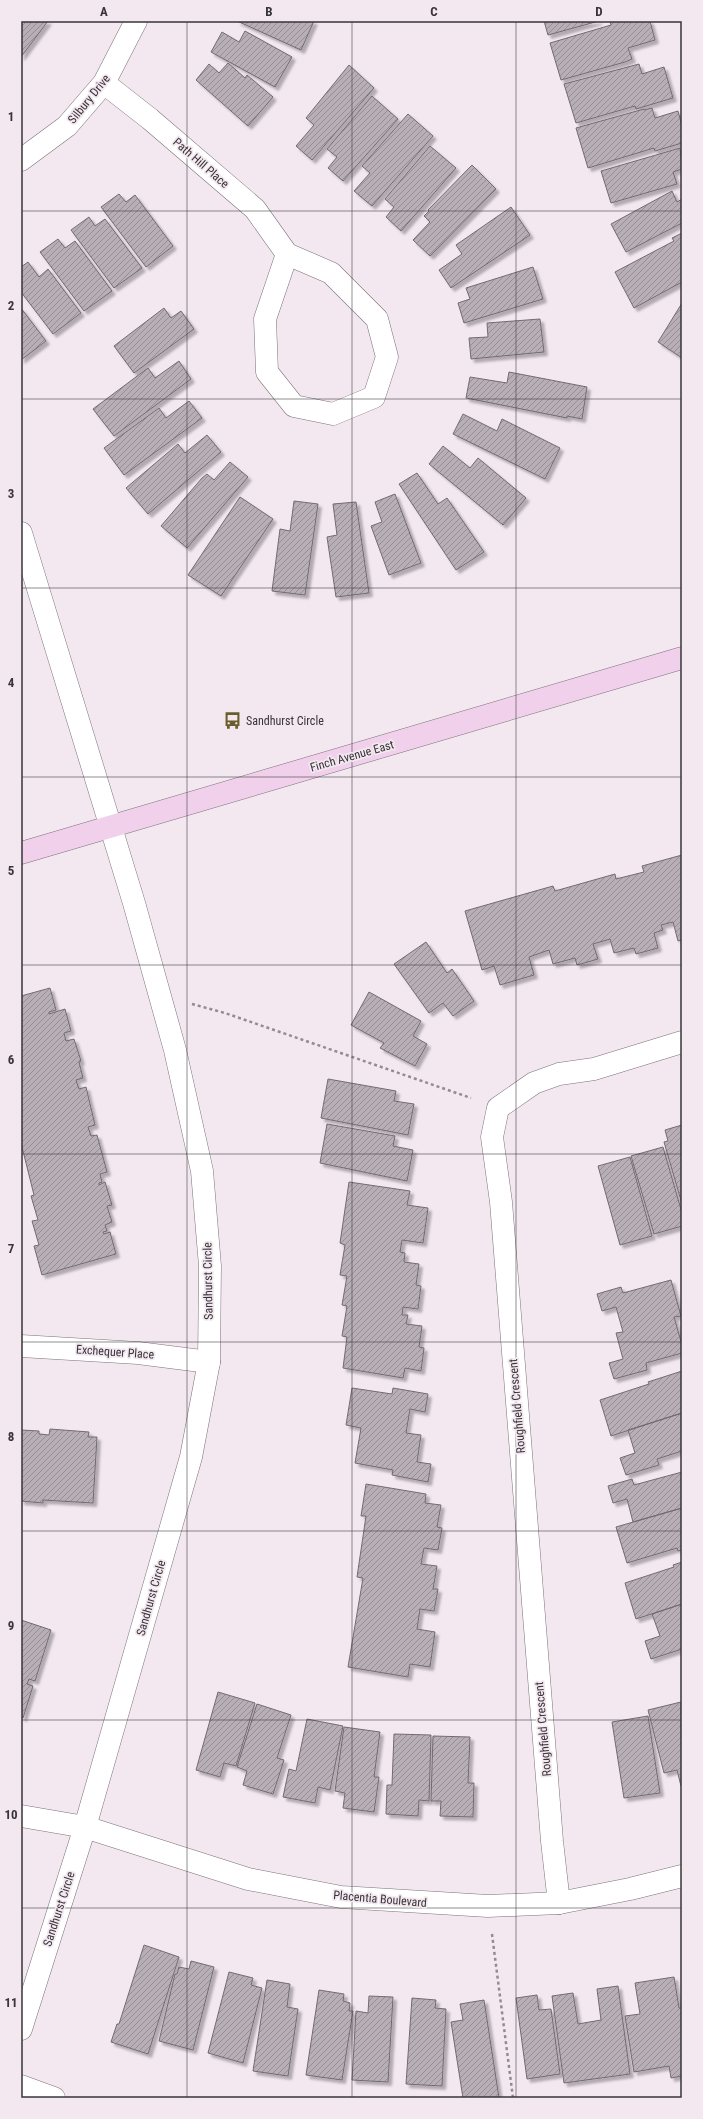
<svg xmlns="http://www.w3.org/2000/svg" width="703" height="2119" font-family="'Roboto Condensed',sans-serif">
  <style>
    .building { fill: url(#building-hatch); stroke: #736a71; filter: url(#shadow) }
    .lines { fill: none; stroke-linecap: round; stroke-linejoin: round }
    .minor-casing { stroke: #7c7279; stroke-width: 23 }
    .tertiary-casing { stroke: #7c7279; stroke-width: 23 }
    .secondary-casing { stroke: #7c7279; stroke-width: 23 }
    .path { stroke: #928b90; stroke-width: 2.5; stroke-dasharray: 3 3; stroke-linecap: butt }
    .minor { stroke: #fff; stroke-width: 22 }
    .tertiary { stroke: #fff; stroke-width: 22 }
    .secondary { stroke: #f0d0eb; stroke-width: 22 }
    .grid { fill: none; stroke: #383437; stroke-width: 1; stroke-opacity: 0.55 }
    .labels { text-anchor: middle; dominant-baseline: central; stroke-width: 3.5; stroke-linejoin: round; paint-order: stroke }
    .street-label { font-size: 12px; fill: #383437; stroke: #f3e8f0 }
    .poi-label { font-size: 12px; fill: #383437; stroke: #f3e8f0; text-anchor: start }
    .neatline { fill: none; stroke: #383437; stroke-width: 1.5 }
    .grid-label { font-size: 13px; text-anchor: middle; font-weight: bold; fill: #383437 }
  </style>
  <defs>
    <pattern id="building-hatch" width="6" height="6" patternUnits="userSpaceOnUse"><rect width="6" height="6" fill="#b8aeb5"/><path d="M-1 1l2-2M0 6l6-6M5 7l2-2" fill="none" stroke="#978e94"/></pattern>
    <filter id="shadow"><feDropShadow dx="3.5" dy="3.5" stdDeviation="1" flood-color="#0004"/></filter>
  </defs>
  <rect width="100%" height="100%" fill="#f3e8f0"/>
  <path class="building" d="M21,21H48L21,57Z
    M237,21H314L301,50Z
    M544,21H599L548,35Z
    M610,21H650L655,40L628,48L632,59L625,62L561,80L550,43L611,25Z
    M245,31L292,57L275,87L211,52L222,32L239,42Z
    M228,63L245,78L247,75L273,97L248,126L196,80L209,64L219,73Z
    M639,64L642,74L664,67L673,98L636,109L635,106L576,123L564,84Z
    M349,65L374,88L312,160L296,146L314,125L306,118Z
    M372,96L398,119L343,181L328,168L337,157L327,149Z
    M652,108L655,118L678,111L682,126V143L655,151L654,148L588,168L576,128L644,109V110Z
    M408,114L433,136L372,206L354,191L370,173L362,166Z
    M430,146L456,168L401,231L386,217L394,207L385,199Z
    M680,148L682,169L673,172L677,184L611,203L601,171Z
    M472,165L496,189L430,256L413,240L430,222L424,216L429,211L428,210Z
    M672,191L677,202L682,199V223L626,252L611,224Z
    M119,194L126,202L135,195L173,246L146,267L101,207Z
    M511,207L530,235L451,288L439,270L462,254L456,245Z
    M89,217L95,226L105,219L142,268L114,288L71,230Z
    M682,233V282L634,308L615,272L674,241L672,238Z
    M58,239L65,248L75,241L112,291L84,311L40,252Z
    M28,262L39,277L48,269L81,313L53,334L21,292V267Z
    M533,267L543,299L464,323L458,303L470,299L466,288Z
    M682,303V358L658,342Z
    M21,308L46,341L21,360Z
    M164,308L171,318L181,311L194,329L134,373L114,346Z
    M540,319L544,352L471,359L469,338L488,337L487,323Z
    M179,361L191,379L114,436L93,409L148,368L155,378Z
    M509,372L587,387L582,419L567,416V418L466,398L470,377L507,383Z
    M189,401L202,418L124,475L104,448L159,408L166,418Z
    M463,414L497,431L502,419L560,448L545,479L453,434Z
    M207,435L221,452L148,514L126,488L178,444L185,453Z
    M443,446L470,468L478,458L526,498L503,525L429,464Z
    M230,462L248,477L187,548L161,526L202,478L207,474L214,480Z
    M417,473L438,504L447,498L484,552L456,570L399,484Z
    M395,494L421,563L389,575L371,526L382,522L375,502Z
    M240,497L273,519L221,596L188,575Z
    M294,501L318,504L305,595L272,591L280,529L290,531Z
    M356,502L369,593L336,597L327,537L337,535L333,504Z
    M682,855V940L678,941L673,922L661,925L663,930L654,933L658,948L636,954L634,948L614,953L610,939L593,944L598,959L577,965L575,958L553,964L549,950L529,957L534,975L500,985L494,966L482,970L465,911L553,886L555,891L615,874L616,879L644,872L642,866Z
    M426,942L447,973L452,969L474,1001L453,1016L443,1003L429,1013L394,964Z
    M50,988L56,1010L49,1012V1014L65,1009L71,1031L64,1033L66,1041L74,1039L81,1061L79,1062L83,1078L76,1080L79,1089L86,1087L95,1125L88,1127L91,1136L97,1135L107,1172L100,1174L102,1182L99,1183V1185L105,1182L112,1205L107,1206L112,1222L105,1225L107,1231L103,1232L104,1234L110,1232L116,1254L42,1275L34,1246L39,1245L32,1221L38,1220L31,1196L34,1195L21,1143V996Z
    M369,992L421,1021L413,1036L427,1044L415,1066L380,1048L384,1043L351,1025Z
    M328,1079L396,1091L394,1101L414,1104L408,1135L321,1118Z
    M327,1124L395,1136L393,1146L413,1150L407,1181L320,1163Z
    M682,1125V1204L664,1142L668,1141L665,1130Z
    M663,1147L682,1213V1226L654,1234L631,1156Z
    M630,1157L652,1236L620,1245L598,1166Z
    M349,1182L410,1191L407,1205L428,1208L423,1243L402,1240L400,1252L405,1253L404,1262L419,1264L416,1285L421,1286L418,1309L403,1307L402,1315H408L406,1324L422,1326L419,1347L424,1348L421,1371L405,1368L403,1378L343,1368L347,1337L342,1336L347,1306L342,1305L347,1276L340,1275L345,1245L340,1243Z
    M671,1280L681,1316L674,1317L682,1345V1353L646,1363L647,1370L614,1379L609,1363L623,1359L616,1333L623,1332L616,1307L602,1311L597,1294L621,1287L623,1293Z
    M682,1371V1413L611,1436L600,1400L649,1384L648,1382Z
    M352,1388L392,1394L393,1388L428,1394L425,1412L410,1409L406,1433L421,1435L417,1462L431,1464L428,1482L392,1475L393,1470L355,1463L361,1428L346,1425Z
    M682,1413V1451L657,1459L659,1465L626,1475L620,1458L635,1453L628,1430Z
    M50,1429L89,1432L88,1437H97L93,1503L43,1500V1503L21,1501V1430L39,1431V1434L49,1435Z
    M682,1472V1508L633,1522L627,1499L613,1503L608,1486L632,1479L634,1485Z
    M366,1484L426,1494L425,1503L441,1505L437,1527L442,1528L438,1550L424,1548L421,1564L437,1566L433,1589H438L434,1611L420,1609L417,1629L435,1632L430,1667L410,1664L408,1677L348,1667L363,1578L357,1577L366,1516H361Z
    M682,1508V1550L678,1551L677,1548L627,1563L616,1527Z
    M682,1562V1604L636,1619L625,1583L674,1567L673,1565Z
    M682,1604V1649L651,1659L645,1641L660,1636L652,1614Z
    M21,1620L51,1630L35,1681L29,1679L27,1684L33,1686L23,1718L21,1717Z
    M218,1692L255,1703L236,1766L224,1763L220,1777L196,1770Z
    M681,1702L682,1785L681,1786L677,1770L664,1773L648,1710Z
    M257,1704L291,1715L277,1758L284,1760L273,1794L243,1785L247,1771L237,1767Z
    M648,1716L660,1793L624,1798L612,1722Z
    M307,1719L343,1726L330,1790L318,1787L315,1803L283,1797L289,1769L296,1771Z
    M344,1727L380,1732L374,1777H379L374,1812L343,1808L345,1793L335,1791Z
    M394,1734L431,1735L429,1801L419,1800L418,1816L386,1814L387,1785H392Z
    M433,1736L470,1737L468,1783H474L473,1817L440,1816L441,1801H431Z
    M144,1945L179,1957L148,2054L111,2042L117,2024H119Z
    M191,1961L214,1967L193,2050L159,2041L175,1974H177L179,1967L189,1969Z
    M229,1972L253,1978L251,1985L262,1988L243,2063L208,2053Z
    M674,1977L679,2008H682V2076L671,2078L669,2066L634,2072L625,2016L640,2014L635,1983Z
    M267,1980L290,1984L287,2007L298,2009L288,2076L253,2071Z
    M618,1986L630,2074L564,2083L552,1996L573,1993L578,2024L601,2020L597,1989Z
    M319,1990L344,1994L343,2001L350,2003L349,2011H353L342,2080L306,2075Z
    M537,1995L539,2010L551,2009L560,2074L527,2079L516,1998Z
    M369,1996L393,1997L388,2082L352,2080L356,2011L368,2013Z
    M412,1998L436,2000L435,2008L446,2009L442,2086L406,2084Z
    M484,2000L499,2098H463L451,2022L463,2020L460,2004Z"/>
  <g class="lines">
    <defs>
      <path id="minor" d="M104,83L150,119L255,209L287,254L331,273L377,319L387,357L374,397L333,414L294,406L267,372L265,319L287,254
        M21,160L67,126L104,83L136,21
        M21,1346L138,1353L209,1362
        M21,1816L85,1827
        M559,1903L552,1841L501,1202L492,1137L498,1108L534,1083L559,1074L594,1069L682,1042
        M21,2086L54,2098"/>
      <path id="tertiary" d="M21,533L134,903L175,1050L202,1171L210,1266L209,1362L191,1457L85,1827L21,2029
        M85,1827L248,1879L341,1897L488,1906L559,1903L630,1889L682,1876"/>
      <path id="secondary" d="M21,853L682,658"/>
    </defs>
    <use href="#minor" class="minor-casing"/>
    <use href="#tertiary" class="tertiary-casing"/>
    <use href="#secondary" class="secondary-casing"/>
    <path class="path" d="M192,1004L225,1013L471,1098
      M492,1934L513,2098"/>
    <use href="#minor" class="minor"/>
    <use href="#tertiary" class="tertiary"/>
    <use href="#secondary" class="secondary"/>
  </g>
  <path class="grid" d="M187,21V2098M352,21V2098M516,21V2098M21,211H682M21,399H682M21,588H682M21,777H682M21,965H682M21,1154H682M21,1342H682M21,1531H682M21,1720H682M21,1908H682"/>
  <defs>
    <symbol id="bus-bare" viewBox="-9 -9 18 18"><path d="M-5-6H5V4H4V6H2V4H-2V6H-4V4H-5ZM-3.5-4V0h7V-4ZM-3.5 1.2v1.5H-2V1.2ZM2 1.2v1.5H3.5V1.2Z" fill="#695e2b" stroke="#f3e8f0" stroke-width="2.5" paint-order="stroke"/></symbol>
  </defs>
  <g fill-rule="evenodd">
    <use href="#bus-bare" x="220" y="708" width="25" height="25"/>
  </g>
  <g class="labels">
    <g class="street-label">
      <text transform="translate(89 99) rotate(-51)">Silbury Drive</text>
      <text transform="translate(201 163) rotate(41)">Path Hill Place</text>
      <text transform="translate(352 756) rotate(-16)">Finch Avenue East</text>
      <text transform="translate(208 1281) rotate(-91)">Sandhurst Circle</text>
      <text transform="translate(115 1352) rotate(4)">Exchequer Place</text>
      <text transform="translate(517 1406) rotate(-95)">Roughfield Crescent</text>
      <text transform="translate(151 1598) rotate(-74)">Sandhurst Circle</text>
      <text transform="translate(543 1729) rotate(-95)">Roughfield Crescent</text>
      <text transform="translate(380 1899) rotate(5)">Placentia Boulevard</text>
      <text transform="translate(59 1909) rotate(-72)">Sandhurst Circle</text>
    </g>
    <g class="poi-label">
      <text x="246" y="721">Sandhurst Circle</text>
    </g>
  </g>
  <rect width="703" height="2119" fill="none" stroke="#f3e8f0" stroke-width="44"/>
  <rect x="22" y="22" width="659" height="2075" class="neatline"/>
  <g class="grid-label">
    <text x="104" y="16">A</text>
    <text x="269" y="16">B</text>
    <text x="434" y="16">C</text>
    <text x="599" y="16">D</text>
    <text x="11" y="121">1</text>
    <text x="11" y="310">2</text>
    <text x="11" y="498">3</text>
    <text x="11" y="687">4</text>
    <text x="11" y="875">5</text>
    <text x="11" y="1064">6</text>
    <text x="11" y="1253">7</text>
    <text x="11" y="1441">8</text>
    <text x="11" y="1630">9</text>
    <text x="11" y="1819">10</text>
    <text x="11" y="2007">11</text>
  </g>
</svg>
